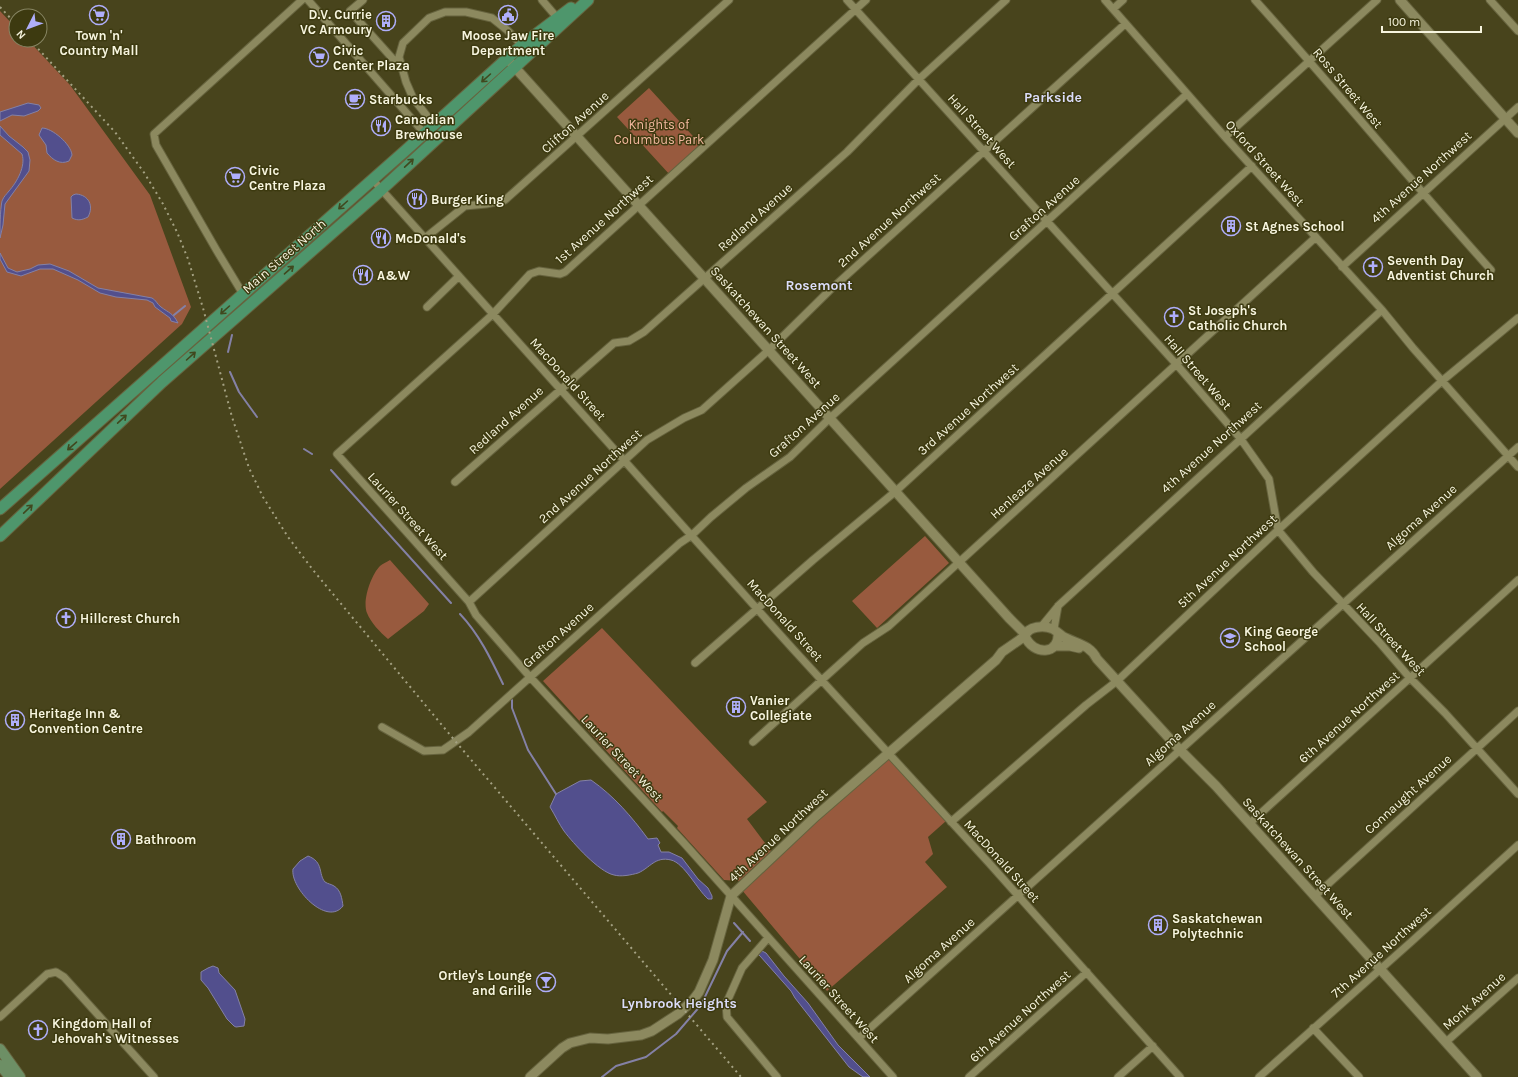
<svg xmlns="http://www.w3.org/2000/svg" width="1518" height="1077" font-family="Karla,sans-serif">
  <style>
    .green { fill: #985a3e }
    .water { fill: #524f8d; stroke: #8481a6 }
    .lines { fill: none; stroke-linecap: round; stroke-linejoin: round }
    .stream { stroke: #8481a6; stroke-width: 2 }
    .minor-casing { stroke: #66633e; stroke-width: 9 }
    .tertiary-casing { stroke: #66633e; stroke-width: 11 }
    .secondary-casing { stroke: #66633e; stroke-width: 12 }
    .primary-casing { stroke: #66633e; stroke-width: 13 }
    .minor { stroke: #8c895f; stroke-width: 7 }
    .tertiary { stroke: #8c895f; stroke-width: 9 }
    .secondary { stroke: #6d8f65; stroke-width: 10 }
    .primary { stroke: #4e966c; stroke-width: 11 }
    .rail { stroke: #a4a182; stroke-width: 2; stroke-dasharray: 2 4; stroke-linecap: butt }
    .oneway { stroke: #40481e }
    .labels { text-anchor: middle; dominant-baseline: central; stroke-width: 3; stroke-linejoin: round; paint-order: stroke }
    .poi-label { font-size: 13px; font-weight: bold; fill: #f7f5df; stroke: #3d3a10; text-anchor: start }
    .street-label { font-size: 13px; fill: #f7f5df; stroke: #3d3a10 }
    .park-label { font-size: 13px; fill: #f3b89f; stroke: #3d3a10 }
    .neighbourhood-label { font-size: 14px; font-weight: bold; fill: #dbdcf9; stroke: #3d3a10 }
  </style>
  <rect width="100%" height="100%" fill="#48441c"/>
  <path class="green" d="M0,11L16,28V40H28L70,85L150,195L191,307L182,324L0,489Z
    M649,88L702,146L670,175L617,117Z
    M925,536L949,563L877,628L852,601Z
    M390,560L429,604L424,611L388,639C380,632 371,623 367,613C362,601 371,575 380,566C382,564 387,562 390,560Z
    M602,628L767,802L747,819L771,851L739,881L724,880L677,828L678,826L663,811L662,812L543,681Z
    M889,757L946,821L928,837L933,854L925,862L947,887L827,991L741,889Z"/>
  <path class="water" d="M28,103L39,105L41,108L38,111L24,116L12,115L0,121V112Z
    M0,126L9,136L23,147L28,152L30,160L29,171L5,204L3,225L0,238C0,227 0,211 2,201C4,196 6,195 9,191C17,182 26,166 22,154L0,135Z
    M42,128C52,128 71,144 72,155L69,161C60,165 53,160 47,153L46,145L39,135Z
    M76,194C89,195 94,206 88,217C82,220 78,221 72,218L71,197L73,195Z
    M0,253L8,268L17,272L30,269L38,265L50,264L69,271L98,288L152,298C156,300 157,304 161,307C169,313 173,313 178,323L171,321L170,318L155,307L153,303L147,300L116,297L100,293L78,280L53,269H40L21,276L7,272L0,259Z
    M591,780C614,796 632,817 648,839L657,838L660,843L658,845L661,852H669L682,858L698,879L708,888L712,896V899H708C697,889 684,863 671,860C655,856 650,868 638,873C631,875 621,877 614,875C599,872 573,843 564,831C559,824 555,815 550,807L556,794L580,781Z
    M308,856C324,862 318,874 325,882C328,884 331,884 334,886C341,890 342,899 343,906C327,927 290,888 293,869L300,861Z
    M762,951L766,953L784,976L808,1003L838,1045L870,1077H863L849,1067L795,998L791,991L760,956L758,954Z
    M213,966L218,968L219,973L235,990L245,1019L244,1026L236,1027L234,1026L227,1019L208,988L201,980V972L208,968Z"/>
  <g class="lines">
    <path class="stream" d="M174,315L185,306
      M228,352L232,335
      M230,372L239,392L257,417
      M304,449L312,454
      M331,470L451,603
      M460,614C479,634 491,659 503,684
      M512,700V708L528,750L556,794
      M734,923L750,941
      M602,1077L616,1066L646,1057L676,1034L701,1005L727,951L743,932"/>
    <defs>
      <path id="minor" d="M308,0L425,134
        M363,0L350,11L401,68
        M542,0L560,21
        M847,0L1177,365L1240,438L1269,479L1278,530L1313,572L1380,643L1410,678L1445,713L1518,794
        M866,0L565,272L560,274L539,271L530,274L493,314L337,454L469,602L476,615L530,677L684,843L893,1077
        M1105,0L1225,137L1382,310L1413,348L1518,467
        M1255,0C1335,89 1411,181 1491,270
        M1490,0L1518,31
        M1113,9L1123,0
        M434,125L413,98L406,82L399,57L403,43L429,18L445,12H466L492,18L507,30L522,45
        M1225,137L1377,0
        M372,179L793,649L989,863L1180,1077
        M425,238L465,206L486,204L505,200L729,0
        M1342,267L1518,107
        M243,294L217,251L156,145L154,134L302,0
        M427,307L459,276
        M455,482L614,343L629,341L644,332L847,152L919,79L1006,0
        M469,602L647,440L684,418L702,410L769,350L829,291L1125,24
        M1041,627L1059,605L1382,310
        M1054,629L1058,606
        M695,663L813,560L896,491L1252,166
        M382,727L424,751L443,750L469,732L680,543L692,535L711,517L746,488L790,457L830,418L1187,94
        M753,742L863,643L889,626L1316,237
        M951,822L1086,705L1117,681L1278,530L1442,381L1518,318
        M1250,823L1518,580
        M1315,896L1518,711
        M768,938L742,968L726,1004L727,1017L777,1077
        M0,1017L47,974L56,972L64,977L154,1077
        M1313,1028L1359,1077
        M859,1038L1518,447
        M1446,1042L1518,978
        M969,1077L1087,972
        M1118,1077L1153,1046
        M1259,1077L1411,942L1518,845"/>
      <path id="tertiary" d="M1400,0L1518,133
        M511,63L1009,618L1025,634
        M1058,633C1060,655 1033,656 1025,636C1028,626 1044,625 1053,629C1057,631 1061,636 1066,638C1078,644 1090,645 1097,659L1180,750L1216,786L1477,1077
        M1054,646H1070L1079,648
        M530,1077L562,1048L570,1043L590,1038L608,1039L641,1035L652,1031L678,1014L693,1000L699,992L713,960L731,896L816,816L996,660L1002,652L1025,636"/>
      <path id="secondary" d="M0,1049L20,1077
        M0,1065L10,1077"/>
      <path id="primary" d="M0,509L406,150L522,45L571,8
        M0,536L162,382L381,190L588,0"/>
    </defs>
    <use href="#minor" class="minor-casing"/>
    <use href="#tertiary" class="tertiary-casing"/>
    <use href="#secondary" class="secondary-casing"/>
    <use href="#primary" class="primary-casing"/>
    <use href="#minor" class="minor"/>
    <use href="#tertiary" class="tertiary"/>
    <use href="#secondary" class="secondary"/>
    <use href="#primary" class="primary"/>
    <path class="rail" d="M0,7L16,24
      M30,40L115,132L145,174L163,204L177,232L188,259L203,308L232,417L249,468L263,497L288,537L313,570L456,742L741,1077"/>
  </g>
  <defs><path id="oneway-shaft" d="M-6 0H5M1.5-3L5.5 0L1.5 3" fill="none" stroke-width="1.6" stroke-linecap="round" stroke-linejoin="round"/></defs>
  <g class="oneway">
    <use href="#oneway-shaft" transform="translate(486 78) rotate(138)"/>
    <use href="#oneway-shaft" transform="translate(409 163) rotate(-43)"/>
    <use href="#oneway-shaft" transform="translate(343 205) rotate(138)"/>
    <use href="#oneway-shaft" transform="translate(289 270) rotate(-41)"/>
    <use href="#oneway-shaft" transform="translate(225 310) rotate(138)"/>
    <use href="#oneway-shaft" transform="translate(191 356) rotate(-42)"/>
    <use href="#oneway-shaft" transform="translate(122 419) rotate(-43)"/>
    <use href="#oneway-shaft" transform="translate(72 446) rotate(139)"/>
    <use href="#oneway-shaft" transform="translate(28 509) rotate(-44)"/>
  </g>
  <defs>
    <symbol id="supermarket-ring" viewBox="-11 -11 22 22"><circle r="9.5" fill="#3d3a10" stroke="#afaefa" stroke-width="1.5"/><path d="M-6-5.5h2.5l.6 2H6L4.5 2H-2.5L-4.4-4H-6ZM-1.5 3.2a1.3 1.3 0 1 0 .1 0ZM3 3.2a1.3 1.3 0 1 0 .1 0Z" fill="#afaefa"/></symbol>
    <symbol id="civic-ring" viewBox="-11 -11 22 22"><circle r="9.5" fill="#3d3a10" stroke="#afaefa" stroke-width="1.5"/><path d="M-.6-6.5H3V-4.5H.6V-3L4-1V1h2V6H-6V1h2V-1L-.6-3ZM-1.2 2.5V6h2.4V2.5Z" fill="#afaefa"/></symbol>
    <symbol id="building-ring" viewBox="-11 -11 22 22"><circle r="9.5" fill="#3d3a10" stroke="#afaefa" stroke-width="1.5"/><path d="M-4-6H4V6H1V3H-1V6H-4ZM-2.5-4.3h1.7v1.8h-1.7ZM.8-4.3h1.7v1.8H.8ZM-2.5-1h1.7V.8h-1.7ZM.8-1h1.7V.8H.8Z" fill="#afaefa"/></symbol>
    <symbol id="cafe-ring" viewBox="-11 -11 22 22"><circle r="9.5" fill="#3d3a10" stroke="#afaefa" stroke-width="1.5"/><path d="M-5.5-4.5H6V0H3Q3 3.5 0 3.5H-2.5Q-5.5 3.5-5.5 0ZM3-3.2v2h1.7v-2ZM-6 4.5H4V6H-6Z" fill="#afaefa"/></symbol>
    <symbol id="restaurant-ring" viewBox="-11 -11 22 22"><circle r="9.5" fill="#3d3a10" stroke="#afaefa" stroke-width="1.5"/><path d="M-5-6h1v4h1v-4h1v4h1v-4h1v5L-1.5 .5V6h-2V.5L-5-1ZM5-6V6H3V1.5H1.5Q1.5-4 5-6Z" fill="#afaefa"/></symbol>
    <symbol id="church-ring" viewBox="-11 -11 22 22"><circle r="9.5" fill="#3d3a10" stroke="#afaefa" stroke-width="1.5"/><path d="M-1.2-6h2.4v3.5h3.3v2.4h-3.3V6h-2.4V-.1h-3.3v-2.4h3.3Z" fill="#afaefa"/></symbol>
    <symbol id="school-ring" viewBox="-11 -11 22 22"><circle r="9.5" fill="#3d3a10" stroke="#afaefa" stroke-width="1.5"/><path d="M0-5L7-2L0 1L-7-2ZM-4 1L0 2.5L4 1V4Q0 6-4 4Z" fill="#afaefa"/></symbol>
    <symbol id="bar-ring" viewBox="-11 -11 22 22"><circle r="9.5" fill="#3d3a10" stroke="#afaefa" stroke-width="1.5"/><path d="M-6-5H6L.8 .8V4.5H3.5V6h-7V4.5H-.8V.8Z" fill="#afaefa"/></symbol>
  </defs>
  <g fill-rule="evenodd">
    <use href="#supermarket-ring" x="88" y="4" width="22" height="22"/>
    <use href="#civic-ring" x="497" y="4" width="22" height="22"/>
    <use href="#building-ring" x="375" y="10" width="22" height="22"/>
    <use href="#supermarket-ring" x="308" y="46" width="22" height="22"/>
    <use href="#cafe-ring" x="344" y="88" width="22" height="22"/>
    <use href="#restaurant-ring" x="370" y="115" width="22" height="22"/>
    <use href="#supermarket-ring" x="224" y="166" width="22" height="22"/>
    <use href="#restaurant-ring" x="406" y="188" width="22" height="22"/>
    <use href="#building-ring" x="1220" y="215" width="22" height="22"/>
    <use href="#restaurant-ring" x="370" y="227" width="22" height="22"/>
    <use href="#church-ring" x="1362" y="256" width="22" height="22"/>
    <use href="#restaurant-ring" x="352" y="264" width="22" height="22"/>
    <use href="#church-ring" x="1163" y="306" width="22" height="22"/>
    <use href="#church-ring" x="55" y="607" width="22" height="22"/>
    <use href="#school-ring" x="1219" y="627" width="22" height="22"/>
    <use href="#building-ring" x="725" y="696" width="22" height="22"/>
    <use href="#building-ring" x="4" y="709" width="22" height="22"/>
    <use href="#building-ring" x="110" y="828" width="22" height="22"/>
    <use href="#building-ring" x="1147" y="914" width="22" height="22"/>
    <use href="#bar-ring" x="535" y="971" width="22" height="22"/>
    <use href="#church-ring" x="27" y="1019" width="22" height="22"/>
  </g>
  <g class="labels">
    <g class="poi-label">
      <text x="372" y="14" text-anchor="end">D.V. Currie<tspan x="372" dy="15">VC Armoury</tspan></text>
      <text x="99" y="35" text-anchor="middle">Town 'n'<tspan x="99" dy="15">Country Mall</tspan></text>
      <text x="508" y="35" text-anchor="middle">Moose Jaw Fire<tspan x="508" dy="15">Department</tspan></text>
      <text x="333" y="50">Civic<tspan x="333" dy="15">Center Plaza</tspan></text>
      <text x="369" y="99">Starbucks</text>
      <text x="395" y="119">Canadian<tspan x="395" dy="15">Brewhouse</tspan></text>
      <text x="249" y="170">Civic<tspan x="249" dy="15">Centre Plaza</tspan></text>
      <text x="431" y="199">Burger King</text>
      <text x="1245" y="226">St Agnes School</text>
      <text x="395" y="238">McDonald's</text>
      <text x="1387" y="260">Seventh Day<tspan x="1387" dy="15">Adventist Church</tspan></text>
      <text x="377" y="275">A&amp;W</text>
      <text x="1188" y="310">St Joseph's<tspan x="1188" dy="15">Catholic Church</tspan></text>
      <text x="80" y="618">Hillcrest Church</text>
      <text x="1244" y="631">King George<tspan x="1244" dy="15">School</tspan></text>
      <text x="750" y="700">Vanier<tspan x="750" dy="15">Collegiate</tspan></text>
      <text x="29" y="713">Heritage Inn &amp;<tspan x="29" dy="15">Convention Centre</tspan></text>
      <text x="135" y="839">Bathroom</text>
      <text x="1172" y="918">Saskatchewan<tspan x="1172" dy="15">Polytechnic</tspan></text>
      <text x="532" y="975" text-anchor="end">Ortley's Lounge<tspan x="532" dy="15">and Grille</tspan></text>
      <text x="52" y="1023">Kingdom Hall of<tspan x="52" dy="15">Jehovah's Witnesses</tspan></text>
    </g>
    <g class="street-label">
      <text transform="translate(1348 88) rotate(50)">Ross Street West</text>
      <text transform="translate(575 122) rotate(-42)">Clifton Avenue</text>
      <text transform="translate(982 131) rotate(48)">Hall Street West</text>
      <text transform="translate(1265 163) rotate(48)">Oxford Street West</text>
      <text transform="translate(1421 177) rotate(-42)">4th Avenue Northwest</text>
      <text transform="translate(1044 208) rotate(-42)">Grafton Avenue</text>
      <text transform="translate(755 217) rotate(-42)">Redland Avenue</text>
      <text transform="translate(604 219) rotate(-42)">1st Avenue Northwest</text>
      <text transform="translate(889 220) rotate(-42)">2nd Avenue Northwest</text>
      <text transform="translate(284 256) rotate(-41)">Main Street North</text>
      <text transform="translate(766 327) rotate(48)">Saskatchewan Street West</text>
      <text transform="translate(1198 372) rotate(49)">Hall Street West</text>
      <text transform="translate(568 379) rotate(48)">MacDonald Street</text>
      <text transform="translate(968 409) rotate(-42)">3rd Avenue Northwest</text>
      <text transform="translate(506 420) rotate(-42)">Redland Avenue</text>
      <text transform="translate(804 425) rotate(-42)">Grafton Avenue</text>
      <text transform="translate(1211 447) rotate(-42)">4th Avenue Northwest</text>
      <text transform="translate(590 476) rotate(-42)">2nd Avenue Northwest</text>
      <text transform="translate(1029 483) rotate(-42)">Henleaze Avenue</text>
      <text transform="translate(408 516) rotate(48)">Laurier Street West</text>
      <text transform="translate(1421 517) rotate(-42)">Algoma Avenue</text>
      <text transform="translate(1227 561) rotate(-43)">5th Avenue Northwest</text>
      <text transform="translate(785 620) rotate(48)">MacDonald Street</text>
      <text transform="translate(558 635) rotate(-42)">Grafton Avenue</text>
      <text transform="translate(1391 639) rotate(47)">Hall Street West</text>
      <text transform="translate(1349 717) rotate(-42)">6th Avenue Northwest</text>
      <text transform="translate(1180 733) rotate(-42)">Algoma Avenue</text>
      <text transform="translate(622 758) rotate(47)">Laurier Street West</text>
      <text transform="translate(1408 794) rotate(-42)">Connaught Avenue</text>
      <text transform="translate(778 835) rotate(-43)">4th Avenue Northwest</text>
      <text transform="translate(1298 858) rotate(48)">Saskatchewan Street West</text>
      <text transform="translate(1002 861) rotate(48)">MacDonald Street</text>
      <text transform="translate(939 950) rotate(-42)">Algoma Avenue</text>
      <text transform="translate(1381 952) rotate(-42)">7th Avenue Northwest</text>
      <text transform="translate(839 999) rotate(48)">Laurier Street West</text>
      <text transform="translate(1474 1001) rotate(-42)">Monk Avenue</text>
      <text transform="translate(1020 1016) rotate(-42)">6th Avenue Northwest</text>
    </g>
    <g class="park-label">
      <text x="659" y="124">Knights of<tspan x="659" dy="15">Columbus Park</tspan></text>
    </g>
    <g class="neighbourhood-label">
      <text x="1053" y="97">Parkside</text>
      <text x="819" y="285">Rosemont</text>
      <text x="679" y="1003">Lynbrook Heights</text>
    </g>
  </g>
  <g transform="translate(28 28) rotate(228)"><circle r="19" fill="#3d3a10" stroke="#878563"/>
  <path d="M0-3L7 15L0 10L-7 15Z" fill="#afaefa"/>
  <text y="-6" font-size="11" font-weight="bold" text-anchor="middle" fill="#f7f5df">N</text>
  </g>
  <path d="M1382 26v6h99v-6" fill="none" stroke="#f7f5df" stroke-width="2"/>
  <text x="1388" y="26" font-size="12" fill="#f7f5df" stroke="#3d3a10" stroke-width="3" paint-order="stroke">100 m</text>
</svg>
